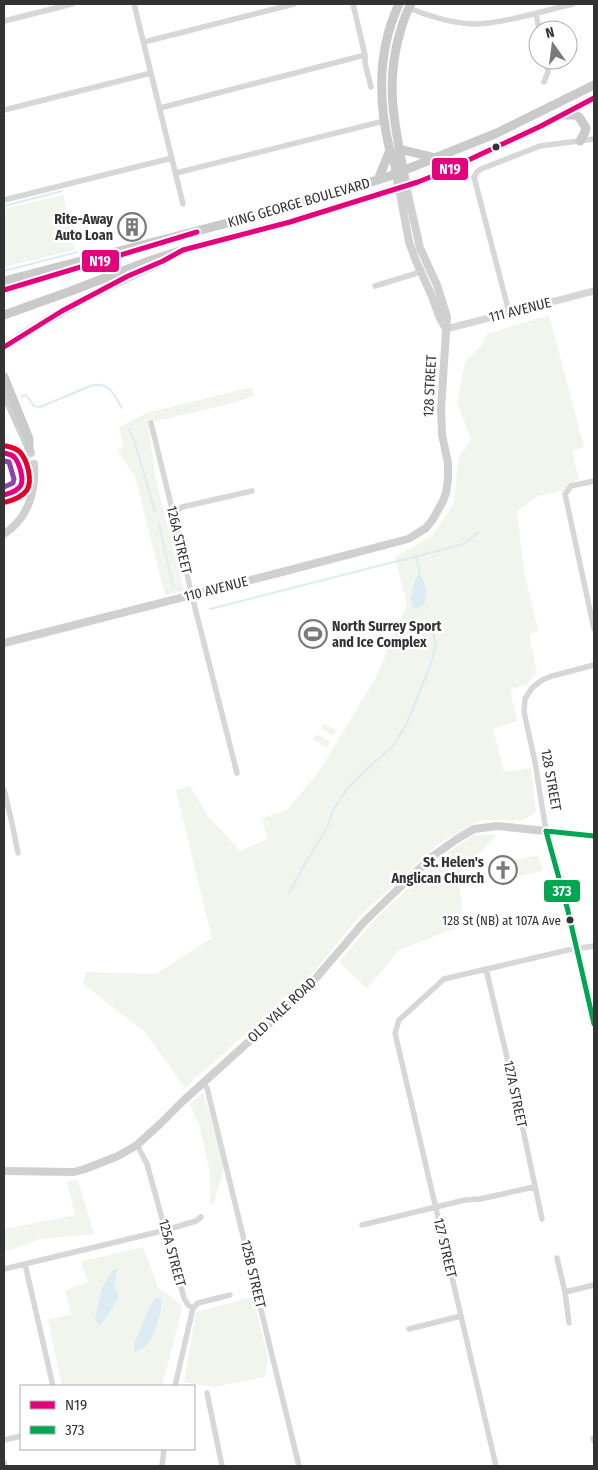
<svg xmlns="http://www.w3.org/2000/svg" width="598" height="1470" font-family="'Fira Sans Condensed',sans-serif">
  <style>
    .green { fill: #f1f5ed; fill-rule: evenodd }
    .water { fill: #ddebf3 }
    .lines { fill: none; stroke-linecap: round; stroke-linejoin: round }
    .stream { stroke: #ddebf3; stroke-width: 2 }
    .minor { stroke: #d7d7d7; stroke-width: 5.5 }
    .tertiary { stroke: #d7d7d7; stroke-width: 7 }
    .secondary { stroke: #d0d0d0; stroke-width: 8 }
    .primary { stroke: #cacaca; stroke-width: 9 }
    .bus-1-casing { stroke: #fff; stroke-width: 9 }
    .bus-2-casing { stroke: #fff; stroke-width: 9 }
    .bus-3-casing { stroke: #fff; stroke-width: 9 }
    .bus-4-casing { stroke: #fff; stroke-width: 9 }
    .bus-1 { stroke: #e5007d; stroke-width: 5 }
    .bus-2 { stroke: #00a651; stroke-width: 5 }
    .bus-3 { stroke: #8e44ad; stroke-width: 5 }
    .bus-4 { stroke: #e4002b; stroke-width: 5 }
    .bus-dot { fill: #333; stroke: #fff; stroke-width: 2 }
    .labels { text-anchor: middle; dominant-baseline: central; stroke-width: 5; stroke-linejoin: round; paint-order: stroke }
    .bus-label { font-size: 13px; fill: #333; stroke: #fff; text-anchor: end }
    .street-label { font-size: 14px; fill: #333; stroke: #fff }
    .poi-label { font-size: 14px; font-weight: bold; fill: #333; stroke: #fff; text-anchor: end }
    .line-badge { stroke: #fff; stroke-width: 2 }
    .badge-label { font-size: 14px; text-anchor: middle; font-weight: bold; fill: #fff }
  </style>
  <rect width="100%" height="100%" fill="#fff"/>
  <path class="green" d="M63,195L75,250L4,267V209Z
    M549,315L584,447L572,451L579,479L562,491L538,496L517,511L524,572L538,631L529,634L537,673L526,685L510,690L517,721L493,729L504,772L531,768L536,812L523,820H481L438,844L357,919L313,973L185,1088L145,1032L83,984L86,972L156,974L212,938L176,790L190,786L208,816L240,851L267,839L262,818L288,809L320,770L376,677L407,605L395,557L433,535L454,503L458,459L471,439L457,403L465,362L482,345L487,334Z
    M252,387L254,396L230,404L148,423L156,481L184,591L165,595L135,476L118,451L123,444L119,427L150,412Z
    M324,723L337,731L333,736L320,728Z
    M317,734L330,742L327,748L313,739Z
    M474,835H497L469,864L459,882L464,925L399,950L367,989L339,962L377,917L450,851Z
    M538,855L543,871L519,876L516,860Z
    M203,1092L225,1164L214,1203L210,1204V1173L200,1127L190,1104Z
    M78,1180L94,1234L40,1239L13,1249L4,1251V1229L75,1215L67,1181Z
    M143,1247L158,1287L183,1306L162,1386H62L48,1320L71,1314L65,1290L88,1282L81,1262L87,1260ZM117,1275L115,1285L119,1298L99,1325L98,1308L102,1288Z
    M253,1297L268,1357L265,1377L213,1387L184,1382L196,1312Z"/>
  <path class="water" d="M419,570L427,590L424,605L416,609L412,607C409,593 415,584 419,570Z
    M117,1269L115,1285L119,1298L100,1326L95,1320L102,1288L113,1270Z
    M157,1297L162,1300C161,1317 153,1349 134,1352V1344L152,1302Z"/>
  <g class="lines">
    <path class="stream" d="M4,206L62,191
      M4,271L77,252
      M22,396L26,395L34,406L40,407L93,385C111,383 114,395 122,408
      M129,429L135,443L155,511
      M159,524L173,586
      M416,556L419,570
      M210,609L464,544L478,532
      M289,893L306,862L327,828L334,808L347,789L369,767L393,746L407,723L431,664L436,644L432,631L426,624"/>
    <path class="minor" d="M134,4L183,204
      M353,4L365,55V63L371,87
      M409,8C427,16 452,23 472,24C502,24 543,11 573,4
      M536,13L539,30
      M4,21L72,4
      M144,42L294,4
      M544,82L548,72L546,60
      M160,108L365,55
      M4,110L151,73
      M176,173L384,121
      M4,200L172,158
      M375,286L414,274L420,271
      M509,312L474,177L477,172L481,169L540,146L594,139
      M151,423L176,525L192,596L237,773
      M594,481L571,486L565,494L594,629
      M173,514L182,507L252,491
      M4,790L12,823L18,853
      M546,831L535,762L524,712L525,699L532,688L542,680L552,676L594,665
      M486,969L514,1087L542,1219
      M203,1083L207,1088L299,1466
      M137,1145L147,1164L184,1298L188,1305L193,1308L175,1386
      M362,1225L436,1207L465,1200L480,1199L534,1187
      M557,1258L565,1292L569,1323
      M25,1264L53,1386
      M4,1269L166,1230L196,1221L201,1217
      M565,1292L594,1285
      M193,1308L198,1303L230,1295
      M409,1329L461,1316
      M207,1393L222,1466
      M593,1438L594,1441
      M4,1440L21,1436
      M4,1462L5,1466
      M162,1466L164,1449
      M496,1466L395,1033L399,1020L444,979L568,950L594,946"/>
    <path class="tertiary" d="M446,329L594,291"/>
    <path class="secondary" d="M399,188L409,242L416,261L431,294L439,316L446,329
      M4,393L31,453
      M4,534C28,518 36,492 34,464
      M4,643L282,572L408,539L426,528L433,519L443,501L446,493L448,479V463L442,435L441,409L447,317L437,285L420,248L406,186
      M546,831L568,911L594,1024
      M4,1171L74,1172L85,1169L118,1156L137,1145L161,1123L183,1101L304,992L364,922L398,889L433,856L457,839L474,829L497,826L594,836"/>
    <path class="primary" d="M566,115H575L579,117L586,128L585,132L580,141
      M399,149L436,158
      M378,180L390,150
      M406,186C397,133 384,90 399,36C402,25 405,14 411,4
      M399,188C397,178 396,168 393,158C392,154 390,151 389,147C378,99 378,49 399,4
      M4,281L305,203L390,176L497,133L594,85
      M4,290L62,272
      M4,315L71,291L149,261L183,250L290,222L418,182L443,172L541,126L594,98
      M4,347C55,314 107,285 164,261
      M4,377L29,439V448"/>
    <defs>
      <path id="bus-1" d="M4,290L197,232
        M4,347L62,311L128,276L163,261L183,250L290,222L418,182L443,172L541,126L594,98
        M4,453C8,454 12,454 15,458C19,463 24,478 21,485C18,491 10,493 4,495"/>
      <path id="bus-2" d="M546,831L568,911L594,1024
        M546,831L594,836"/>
      <path id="bus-3" d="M4,461L9,462L14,479L13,483L4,487"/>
      <path id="bus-4" d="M6,446C11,447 16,448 20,452C27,460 33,480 27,490C22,497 14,500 6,502"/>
    </defs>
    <use href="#bus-1" class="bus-1-casing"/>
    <use href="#bus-2" class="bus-2-casing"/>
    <use href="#bus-3" class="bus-3-casing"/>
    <use href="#bus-4" class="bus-4-casing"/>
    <use href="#bus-1" class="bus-1"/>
    <use href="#bus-2" class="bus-2"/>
    <use href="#bus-3" class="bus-3"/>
    <use href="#bus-4" class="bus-4"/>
  </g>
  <defs>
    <symbol id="building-ring" viewBox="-11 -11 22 22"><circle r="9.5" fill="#fff" stroke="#7a7a7a" stroke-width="1.5"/><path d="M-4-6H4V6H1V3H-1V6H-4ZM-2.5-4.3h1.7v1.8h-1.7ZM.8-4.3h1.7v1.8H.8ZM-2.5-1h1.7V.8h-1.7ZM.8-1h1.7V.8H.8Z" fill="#7a7a7a"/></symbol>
    <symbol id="stadium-ring" viewBox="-11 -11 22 22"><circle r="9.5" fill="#fff" stroke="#7a7a7a" stroke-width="1.5"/><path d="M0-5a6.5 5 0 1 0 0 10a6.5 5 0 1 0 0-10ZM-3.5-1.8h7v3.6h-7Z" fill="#7a7a7a"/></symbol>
    <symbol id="church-ring" viewBox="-11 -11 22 22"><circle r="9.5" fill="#fff" stroke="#7a7a7a" stroke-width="1.5"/><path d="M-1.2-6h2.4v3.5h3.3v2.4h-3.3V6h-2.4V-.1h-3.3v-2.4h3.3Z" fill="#7a7a7a"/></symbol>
  </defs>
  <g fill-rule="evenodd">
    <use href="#building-ring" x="116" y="211" width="32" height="32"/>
    <use href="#stadium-ring" x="297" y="618" width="32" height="32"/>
    <use href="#church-ring" x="487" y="854" width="32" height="32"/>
  </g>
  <g class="bus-dot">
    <circle cx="496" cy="147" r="4.5"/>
    <circle cx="570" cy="920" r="4.5"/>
  </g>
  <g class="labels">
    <g class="bus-label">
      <text x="561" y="920">128 St (NB) at 107A Ave</text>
    </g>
    <g class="street-label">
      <text transform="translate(299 203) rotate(-16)">KING GEORGE BOULEVARD</text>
      <text transform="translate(520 310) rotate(-14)">111 AVENUE</text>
      <text transform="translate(430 386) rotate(-87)">128 STREET</text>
      <text transform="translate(179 540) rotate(77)">126A STREET</text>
      <text transform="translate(216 589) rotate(-14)">110 AVENUE</text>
      <text transform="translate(551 780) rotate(80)">128 STREET</text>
      <text transform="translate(282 1010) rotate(-43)">OLD YALE ROAD</text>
      <text transform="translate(515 1094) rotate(78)">127A STREET</text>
      <text transform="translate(445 1248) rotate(77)">127 STREET</text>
      <text transform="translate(172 1253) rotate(75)">125A STREET</text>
      <text transform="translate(253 1274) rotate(77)">125B STREET</text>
    </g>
    <g class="poi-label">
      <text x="113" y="219">Rite-Away<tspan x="113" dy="16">Auto Loan</tspan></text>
      <text x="332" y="626" text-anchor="start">North Surrey Sport<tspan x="332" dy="16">and Ice Complex</tspan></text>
      <text x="484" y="862">St. Helen's<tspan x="484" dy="16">Anglican Church</tspan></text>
    </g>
  </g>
  <g class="line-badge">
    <rect x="431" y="157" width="38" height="24" rx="5" fill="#e5007d"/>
    <rect x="81" y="249" width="39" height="24" rx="5" fill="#e5007d"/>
    <rect x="543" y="879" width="38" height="24" rx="5" fill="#00a651"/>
  </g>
  <g class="badge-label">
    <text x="450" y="174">N19</text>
    <text x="100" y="266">N19</text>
    <text x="562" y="896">373</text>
  </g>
  <rect width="598" height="1470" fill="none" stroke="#333333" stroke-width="10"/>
  <rect x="20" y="1385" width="175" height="65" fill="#ffffff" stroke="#adadad"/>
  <rect x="30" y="1401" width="25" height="8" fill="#e5007d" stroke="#adadad"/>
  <text x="65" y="1410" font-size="15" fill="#333333">N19</text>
  <rect x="30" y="1426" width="25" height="8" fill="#00a651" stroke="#adadad"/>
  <text x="65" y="1435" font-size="15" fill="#333333">373</text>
  <g transform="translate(553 45) rotate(346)"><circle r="24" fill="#ffffff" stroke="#adadad"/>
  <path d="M0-4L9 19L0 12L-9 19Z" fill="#7a7a7a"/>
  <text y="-8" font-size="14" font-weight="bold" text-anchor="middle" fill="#333333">N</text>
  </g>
</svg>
